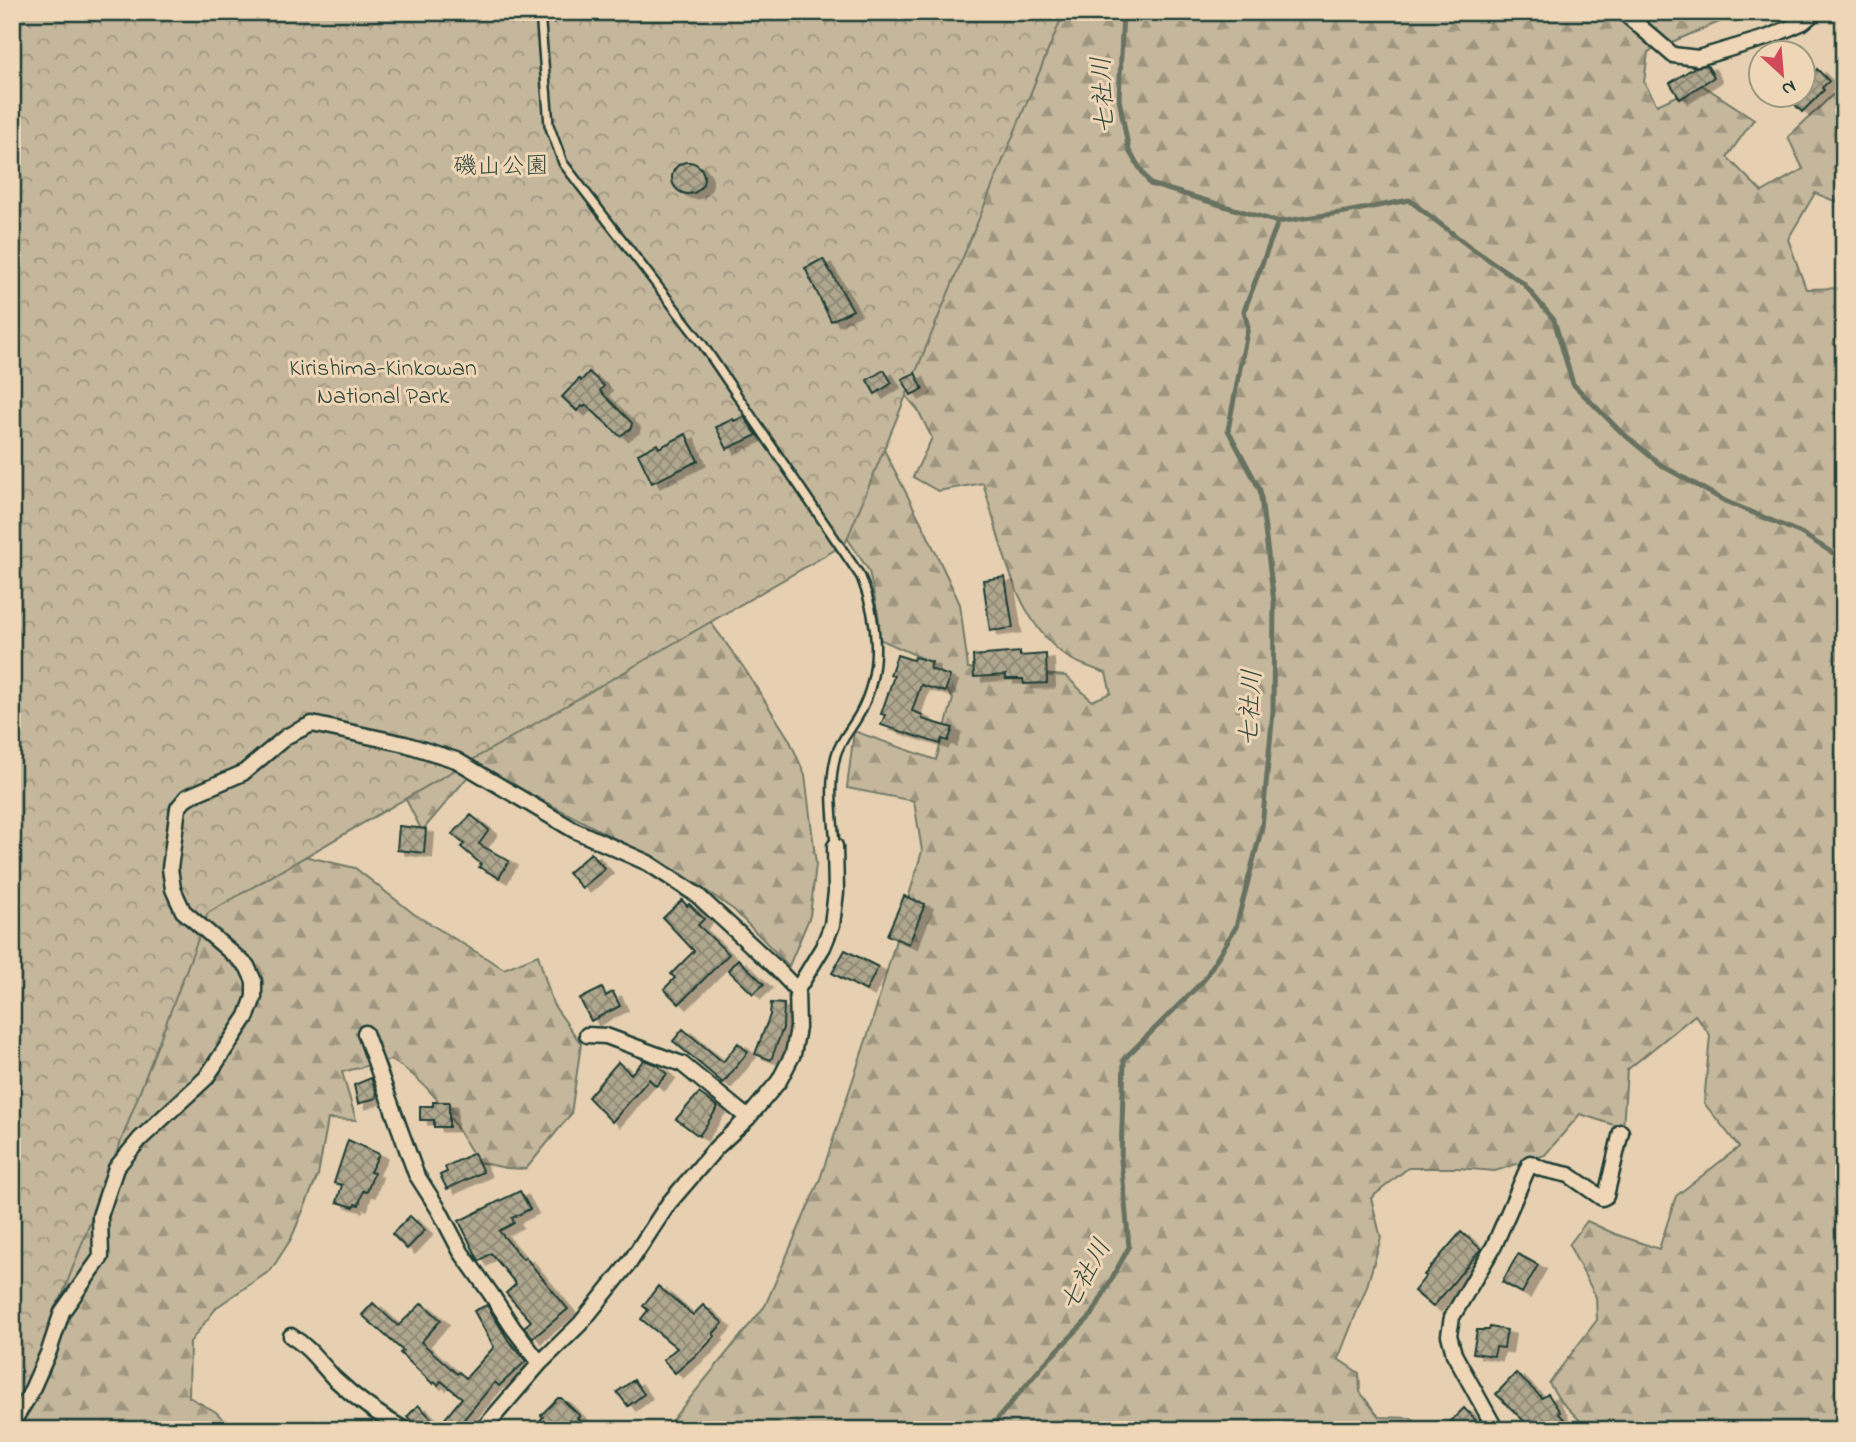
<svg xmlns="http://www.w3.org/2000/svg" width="1856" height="1442" font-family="'Indie Flower','Klee One',sans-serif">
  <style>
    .forest { fill: url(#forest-firs); stroke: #727a68; stroke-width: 2 }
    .park { fill: url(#park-crowns); stroke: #727a68; stroke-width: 2 }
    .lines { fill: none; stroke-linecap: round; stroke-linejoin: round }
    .stream { stroke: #687261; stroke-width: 5 }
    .building { fill: url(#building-cross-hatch); stroke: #1f3d34; stroke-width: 2; filter: url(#shadow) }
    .service-casing { stroke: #1f3d34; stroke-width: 12 }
    .minor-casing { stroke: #1f3d34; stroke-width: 19 }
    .path { stroke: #1f3d34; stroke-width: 3.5; stroke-dasharray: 5 5; stroke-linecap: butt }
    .service { stroke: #eed6b6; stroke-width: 7 }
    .minor { stroke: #eed6b6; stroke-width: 14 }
    .labels { text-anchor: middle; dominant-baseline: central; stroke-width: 6; stroke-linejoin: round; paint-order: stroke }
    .park-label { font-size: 24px; fill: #30493e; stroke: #eed6b6 }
    .water-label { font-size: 26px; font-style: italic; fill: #314a3f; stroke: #eed6b6 }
  </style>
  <defs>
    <pattern id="forest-firs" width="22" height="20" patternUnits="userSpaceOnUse" patternTransform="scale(1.75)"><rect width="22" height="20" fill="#c5b79c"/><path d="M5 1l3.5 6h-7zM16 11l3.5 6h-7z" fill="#9f9680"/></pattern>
    <pattern id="park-crowns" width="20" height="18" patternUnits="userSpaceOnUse" patternTransform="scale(1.75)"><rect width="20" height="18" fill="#c5b79c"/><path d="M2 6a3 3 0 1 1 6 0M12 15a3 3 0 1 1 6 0" fill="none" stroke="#9f9680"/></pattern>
    <pattern id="building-cross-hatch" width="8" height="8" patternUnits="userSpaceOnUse" patternTransform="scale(1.75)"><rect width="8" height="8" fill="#afa68e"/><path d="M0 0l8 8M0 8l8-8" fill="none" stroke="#8e8875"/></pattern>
    <filter id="shadow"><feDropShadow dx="8" dy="4.5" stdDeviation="0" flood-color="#0004"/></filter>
  </defs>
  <rect width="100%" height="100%" fill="#e6d0b1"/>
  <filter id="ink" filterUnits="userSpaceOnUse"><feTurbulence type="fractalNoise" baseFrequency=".0143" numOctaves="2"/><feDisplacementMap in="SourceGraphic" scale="14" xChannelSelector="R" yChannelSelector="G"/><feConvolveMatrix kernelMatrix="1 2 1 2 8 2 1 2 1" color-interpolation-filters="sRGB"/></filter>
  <g filter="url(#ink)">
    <path class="forest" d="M12,12L693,598L744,668L789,739L805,775L816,864L810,916L789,966L734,910L681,873L490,773H471L422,831L390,768L274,849L355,868L414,914L504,969L538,955L553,1004L581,1044L571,1114L526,1169L506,1168L478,1162C453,1122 434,1084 391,1060L342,1072L356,1120L328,1119L318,1175L291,1239L271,1270L217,1307L190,1342L189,1397L216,1412L233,1430H12Z
      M676,12H1743L1648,52L1644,82L1657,105L1702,85L1754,119L1727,157L1762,192L1803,169L1788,137L1838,90L1844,97V205L1815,193L1788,239L1806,289L1844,288V1430H1589L1559,1399L1549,1383L1597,1320L1596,1297L1569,1245L1587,1221L1615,1234L1659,1249L1676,1196L1739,1147L1704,1103L1710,1035L1695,1015L1627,1070L1623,1128L1580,1114L1545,1155L1495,1171L1458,1168H1408L1371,1198L1381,1238L1367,1286L1338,1359L1359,1373L1360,1392L1379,1417L1411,1418L1423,1430H664L765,1306L820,1179L872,1022L922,851L914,801L847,788L854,731L936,760L953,699L922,658L877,638L879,619L869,571L834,518L851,385L925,530L960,604L968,668L1066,676L1092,701L1111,693L1106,673C1093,668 1077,664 1066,656C1013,618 1001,541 983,483L938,491L913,477L932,438L918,410L868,350Z"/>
    <path class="park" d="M12,12H1064L845,544L208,913L12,1427Z"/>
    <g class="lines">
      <path class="stream" d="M1278,222L1346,212L1409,200L1470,247L1523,283L1554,320L1573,384L1619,430L1661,465L1725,501L1801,533L1844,560
        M988,1430L1045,1363L1092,1315L1129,1247L1121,1160L1124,1059L1204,980L1236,927L1262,827L1273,711L1274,602L1260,490L1228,430L1248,327L1244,311L1278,222L1150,184L1129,151L1119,99L1123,12"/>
    </g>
    <path class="building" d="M1707,65L1714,77L1680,99L1670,83L1695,67Z
      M1817,69L1829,81L1822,88L1824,90L1802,112L1785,94H1803V70L1810,76Z
      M672 178a16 16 0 1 1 32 0a16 16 0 1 1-32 0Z
      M823,259L853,310L831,321L805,268Z
      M884,370L892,383L875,394L867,380Z
      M589,372L604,386L600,391L632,423L631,428L620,436L586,405L584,407L582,406L577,411L562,397L579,379L581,381Z
      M915,373L923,389L911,395L902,379Z
      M744,417L757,435L727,449L716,427L733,419L734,421Z
      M686,434L698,461L652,483L638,454L657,444L659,448Z
      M1005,577L1013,628L990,631L983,580Z
      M1020,652V656L1046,654L1047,683L1024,684L1023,679H1006V675L974,677L973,656Z
      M897,655L913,660L915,657L932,662L930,669L950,676L945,692L921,685L912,711L923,715L922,719L953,728L948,741L942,739L940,744L881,725L885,715L881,714L894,676L890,675Z
      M471,815L489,830L479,844L509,861L499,878L479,867L481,864L461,847L464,844L452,834Z
      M399,826L426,829L424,853L397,850Z
      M591,853L605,869L582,888L568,873Z
      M904,896L925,904L909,944L887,935Z
      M682,900L687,906L689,904L704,919L698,925L729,954L679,1004L664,989L675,978L671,974L694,951L663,918Z
      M845,950L878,967L866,991L832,973Z
      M738,959L764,984L753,994L728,970Z
      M602,988L606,996L613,992L620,1006L591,1021L580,999Z
      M771,1003L784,1004L783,1028L771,1060L755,1054L770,1015Z
      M683,1029L723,1062L738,1043L748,1052L723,1083L673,1041Z
      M644,1060L657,1065L667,1074L656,1086L649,1079L612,1122L588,1097L618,1062L631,1074Z
      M371,1078L377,1094L376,1098L358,1104L354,1085Z
      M699,1093L718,1107L699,1136L676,1119Z
      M433,1102H449V1127H434V1120H420V1106H433Z
      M348,1140L379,1154L370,1172L374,1173L367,1192L363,1191L359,1205L355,1204L354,1207L337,1202L342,1185L334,1183Z
      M474,1153L483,1172L447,1189L440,1175L447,1172L445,1167Z
      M520,1191L530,1209L512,1218L514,1223L499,1231L523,1259L525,1257L568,1309L533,1338L524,1327L531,1321L506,1293L516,1284L491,1253L479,1261L459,1221Z
      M410,1216L425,1230L407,1249L392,1234Z
      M1461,1232L1481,1249L1433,1307L1414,1291L1426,1276L1424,1275Z
      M1518,1254L1538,1265L1522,1293L1502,1282Z
      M658,1286L693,1315L703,1305L723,1323L713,1334L715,1336L704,1348L675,1373L663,1360L677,1348L641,1319L648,1310L643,1306Z
      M373,1303L398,1326L422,1303L441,1320L421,1342L457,1374L459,1372L466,1378L494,1347L474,1311L487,1305L508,1340L526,1361L499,1386L495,1382L455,1430H420L407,1417L418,1405L439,1426L462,1398L441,1381L438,1385L434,1382L433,1384L400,1353L403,1351L362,1315Z
      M1490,1327L1507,1330L1504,1348L1496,1347L1494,1356L1473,1353L1477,1330H1489Z
      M1516,1373L1542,1398L1548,1394L1560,1412L1558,1413L1575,1430H1516L1524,1421L1496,1394Z
      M634,1380L644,1394L628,1406L617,1392Z
      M558,1398H561L580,1416L577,1418L581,1422L573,1430H544L538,1423L543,1417L541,1415Z
      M1464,1408L1485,1430H1442Z"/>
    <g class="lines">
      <defs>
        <path id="service" d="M540,12L549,125L563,163L703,345L861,577C878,620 883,670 860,713C853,727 840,740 836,755C828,785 833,815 835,846"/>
        <path id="minor" d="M1623,12L1673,55L1698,58L1769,37L1803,22L1815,12
          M365,1033L416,1174L439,1210L461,1252L491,1294L513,1328L540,1363
          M587,1035L606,1036L682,1064L748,1118
          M291,1336C309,1347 320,1363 334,1378C355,1398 380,1416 405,1430
          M12,1423L29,1396L49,1351L62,1312L101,1257L100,1216L116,1168L140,1139L206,1078L247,1016L254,997V981L247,966L183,911L173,889L170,868L178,808L187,797L243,773L287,736L312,724L405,744L456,760L574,830L648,863L697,895L776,968L797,990
          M482,1430L540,1363L581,1323L630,1262L669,1203L717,1147L748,1118L779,1081L793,1054L798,1028L797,990L823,947L832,925L836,892L835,846
          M1496,1430L1454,1354L1449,1335L1452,1317L1494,1246L1530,1163L1542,1169L1569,1175L1602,1198L1606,1196L1621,1132"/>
      </defs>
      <use href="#service" class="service-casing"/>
      <use href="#minor" class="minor-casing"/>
      <path class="path" d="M552,23L563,12"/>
      <use href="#service" class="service"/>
      <use href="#minor" class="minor"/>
    </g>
  </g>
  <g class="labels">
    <g class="park-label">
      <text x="501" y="167">磯山公園</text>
      <text x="383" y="369">Kirishima-Kinkowan<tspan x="383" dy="28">National Park</tspan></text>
    </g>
    <g class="water-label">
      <text transform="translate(1105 95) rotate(-93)">七社川</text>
      <text transform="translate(1252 708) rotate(-87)">七社川</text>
      <text transform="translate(1087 1276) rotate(-61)">七社川</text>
    </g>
  </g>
  <rect width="1856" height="1442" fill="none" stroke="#eed6b6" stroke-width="42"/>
  <rect x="21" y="21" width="1814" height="1400" fill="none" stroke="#1f3d34" stroke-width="2.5" filter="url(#ink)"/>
  <g transform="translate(1782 74) rotate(154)"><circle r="33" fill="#eed6b6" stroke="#9b9982" stroke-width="2"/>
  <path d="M0-5L12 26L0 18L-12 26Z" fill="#d1495b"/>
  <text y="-10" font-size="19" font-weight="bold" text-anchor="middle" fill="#1f3d34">N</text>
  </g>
</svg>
